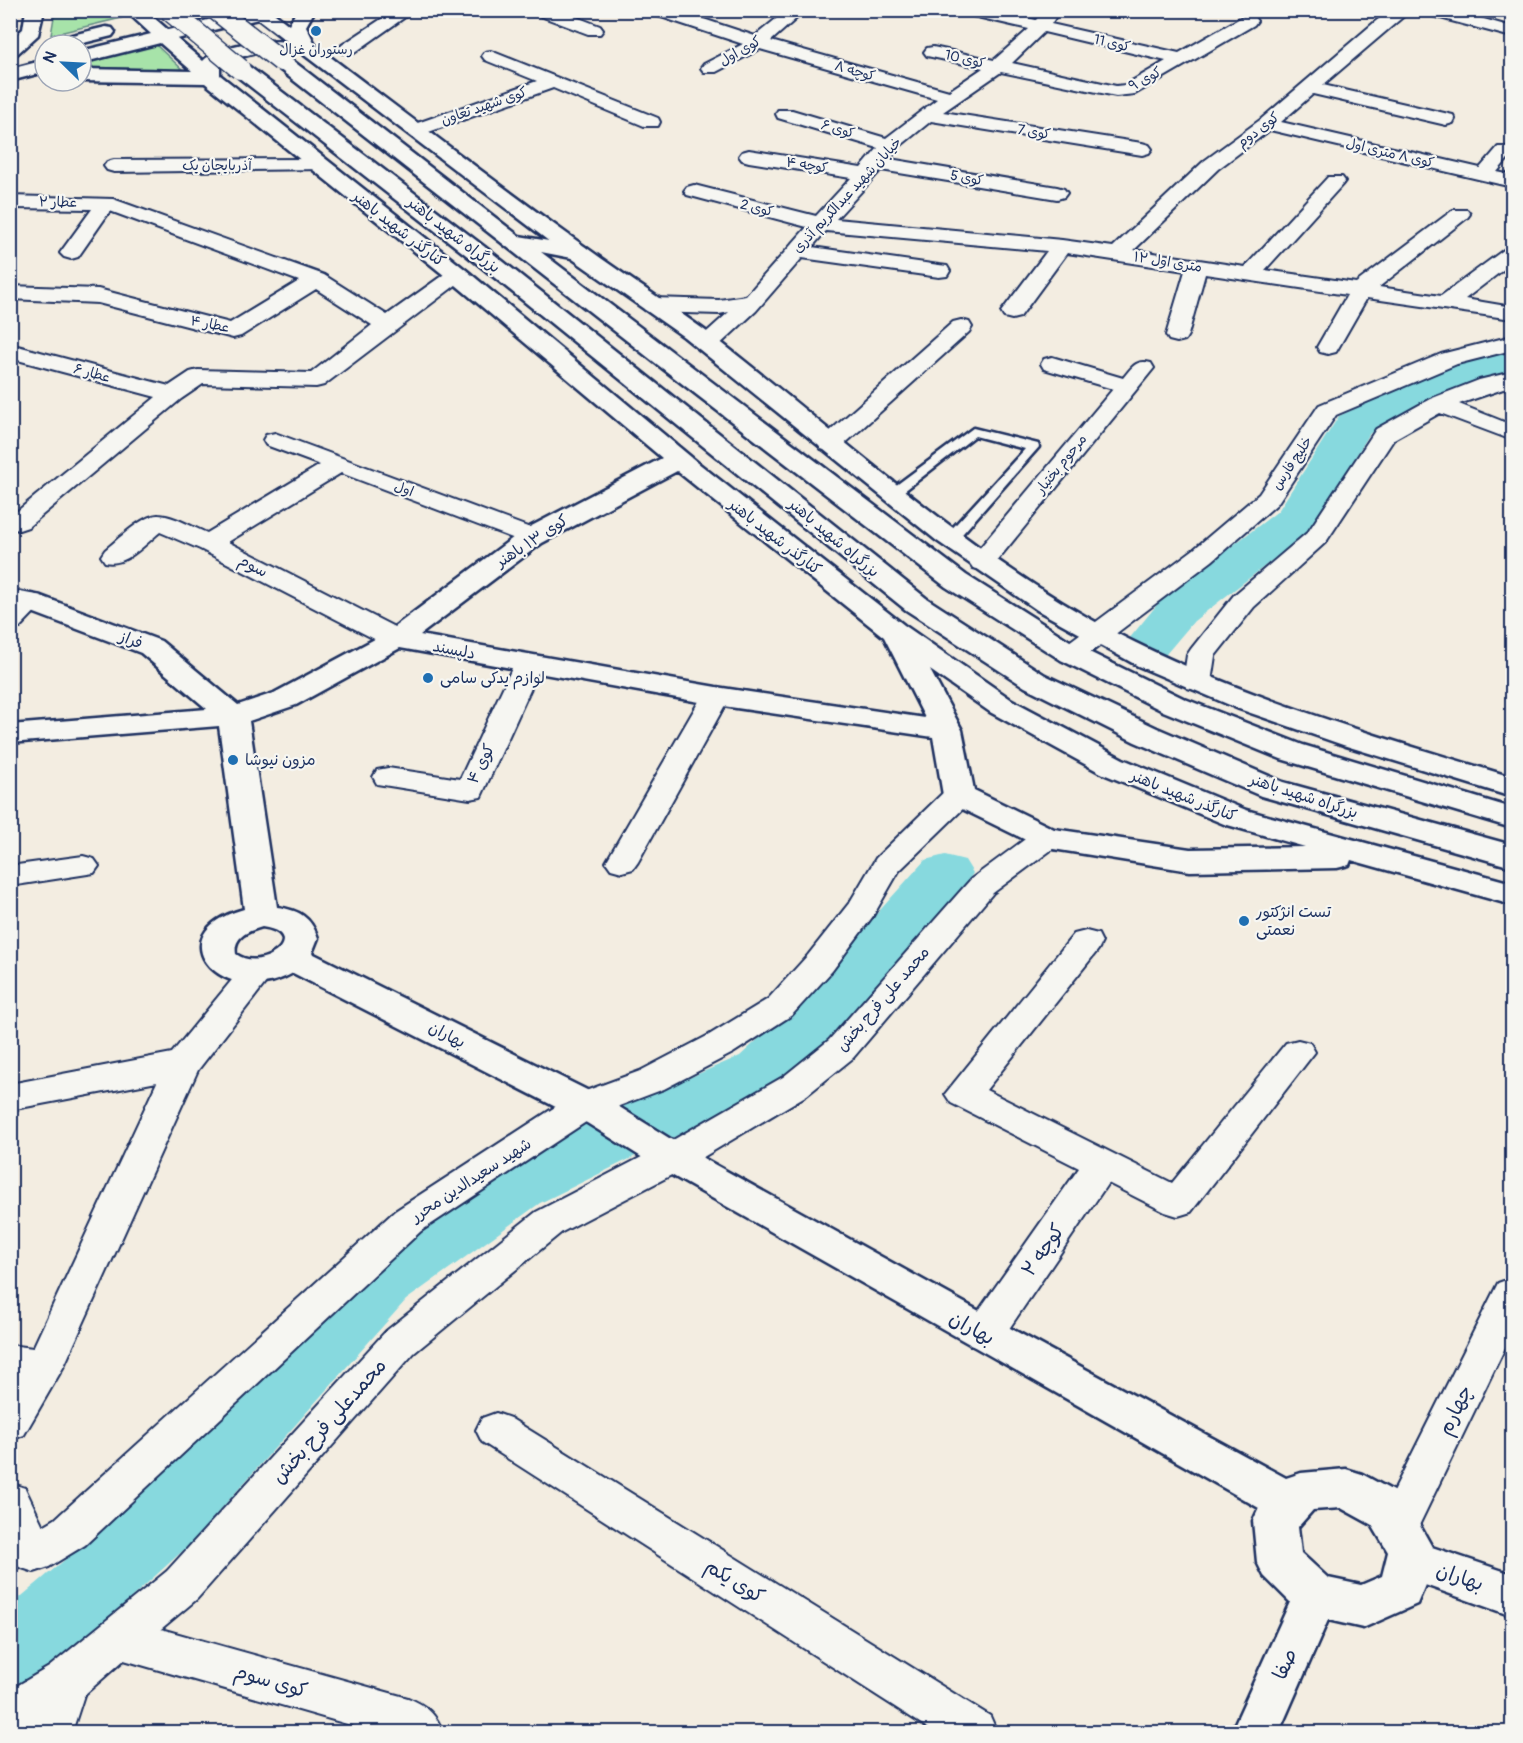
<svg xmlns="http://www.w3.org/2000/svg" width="1523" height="1743" font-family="Pangolin,'Playpen Sans Arabic',sans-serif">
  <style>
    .green { fill: #a7e3a9; stroke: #618984; stroke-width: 1.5 }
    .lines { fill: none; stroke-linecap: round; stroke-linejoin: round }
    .river { fill: #87d9de; fill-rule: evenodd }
    .lane-casing { stroke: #1b2f5e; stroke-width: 5 }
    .street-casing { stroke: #1b2f5e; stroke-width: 4 }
    .secondary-casing { stroke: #1b2f5e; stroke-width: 5 }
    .highway-casing { stroke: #1b2f5e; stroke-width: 5 }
    .lane { fill: #f6f6f2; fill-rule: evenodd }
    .street { fill: #f6f6f2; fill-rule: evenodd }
    .secondary { fill: #f6f6f2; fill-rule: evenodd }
    .highway { fill: #f6f6f2; fill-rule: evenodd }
    .highway-bridge-casing { stroke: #1b2f5e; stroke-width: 23; stroke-linecap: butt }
    .highway-bridge { stroke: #f6f6f2; stroke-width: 20 }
    .poi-dot { fill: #1f6fb2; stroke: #f6f6f2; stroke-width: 2 }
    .labels { text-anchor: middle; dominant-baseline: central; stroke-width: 4.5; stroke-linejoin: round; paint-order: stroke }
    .far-street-label { font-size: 14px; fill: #1b2f5e; stroke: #f6f6f2 }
    .far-poi-label { font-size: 14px; fill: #1b2f5e; stroke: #f6f6f2 }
    .street-label { font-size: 16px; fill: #1b2f5e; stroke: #f6f6f2 }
    .poi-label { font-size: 16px; fill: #1b2f5e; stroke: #f6f6f2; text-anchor: start }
    .near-street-label { font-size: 20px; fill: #1b2f5e; stroke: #f6f6f2 }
  </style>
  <rect width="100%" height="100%" fill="#f3ede1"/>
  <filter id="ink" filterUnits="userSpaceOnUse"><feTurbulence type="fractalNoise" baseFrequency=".0167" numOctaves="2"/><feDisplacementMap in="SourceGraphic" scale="12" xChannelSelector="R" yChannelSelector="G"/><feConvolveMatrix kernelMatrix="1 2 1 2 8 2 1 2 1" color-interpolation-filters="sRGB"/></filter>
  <g filter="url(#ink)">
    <path class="green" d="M55,11H113L121,18L51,35Z
      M156,45L183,70L81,67V63Z"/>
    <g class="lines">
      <path class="river" d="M1512,352V376L1482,381L1370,433L1311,530L1194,621L1161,660L1144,665L1127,660L1120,650L1160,601L1278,511L1339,416L1458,361Z
        M945,855L965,860L973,873L965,886L835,1037L784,1088L672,1138L540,1203L406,1300L189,1545L53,1669L10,1686V1606L137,1499L358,1262L494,1167L628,1104L740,1056L793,1007L925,860Z"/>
      <defs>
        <path id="lane" d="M973,428L1038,444L1039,447L956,541L951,542L944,538L946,535L1025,449L975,436L899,495H889L887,492Z"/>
        <path id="street" d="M395,10H415L354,53H342L339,49L342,45Z
          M533,10H558L600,26L603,30L600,34H588L535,14Z
          M650,10H676L755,36L787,10H806L771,41L949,91L983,68L927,56L924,52L927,48L933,47L994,60L1029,29L964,14L962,10H994L1036,20L1043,10H1060L1051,24L1179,53L1242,17H1254L1257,21L1254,25L1135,94L1116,96L1001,72L943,112L1142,143L1149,145L1152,149L1149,153L1142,155L931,121L899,147L890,159L1057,187L1064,189L1067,193L1064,197L1057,199L881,170L836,219L1062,240L1113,247L1204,161L1260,120L1376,21L1391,10H1411L1323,85L1453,115L1455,119L1453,123L1446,125L1313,94L1281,122L1480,168L1498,147H1512V154L1497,172L1512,175V187L1270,130L1218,169L1134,250L1245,267L1328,177H1342L1345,181L1342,185L1265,270L1356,283L1453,210H1467L1470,214L1467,218L1379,287L1441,296L1505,249L1512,247V263L1465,299L1512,307V319L1367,298L1336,352L1328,354L1320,352L1317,347L1347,295L1205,274L1188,335L1185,340L1177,342L1169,340L1166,335L1185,271L1067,253L1020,317L1012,319L1004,317L1001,312L1047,251L826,231L812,247L939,265L947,266L950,271L947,276L939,277L802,258L756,311L715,349L707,351L699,349L696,344L699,339L729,312L719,314L653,312L645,310L642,305L645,300L653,298L719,300L746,296L807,227L687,195L684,191L687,187L694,185L816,216L851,178L749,162L742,160L739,156L742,152L749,150L861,168L878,148L778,118L776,114L778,110H792L886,138L937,99L760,49L716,72H704L701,68L704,64L743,44L652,14ZM1044,32L1166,61L1125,85L1116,86L1012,63Z
          M1423,10H1452L1512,27V37L1425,14Z
          M491,51L658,118L660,122L658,126H644L553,88L423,134H409L407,130L409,126L537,81L485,60L482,56L485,52Z
          M319,159L326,161L329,165L326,169L114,172L107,170L104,166L107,162L114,160Z
          M10,196L113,199L324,275L387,315L450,270L458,269L466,270L469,275L324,385L316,387L203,384L181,399L28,527L19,530L10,528V511L15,513L156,397L10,358V344L169,386L190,372L198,370L311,373L372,325L316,289L241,336L233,338L98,303L10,299V286L98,289L230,323L299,281L110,211L78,257L71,259L64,257L60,253L92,209L10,208Z
          M961,320L969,322L972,327L969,332L839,449L830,451L821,449L818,444L821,439L953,322Z
          M1512,336V350L1457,364L1336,415L1277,504L1212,561L1081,660L1071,662L1061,660L1057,654L1061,648L1194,549L1259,494L1319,405L1441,354Z
          M1052,357L1123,378C1132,367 1136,359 1151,363L1154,368L991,568L982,570L973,568L969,562L973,556L1113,389L1044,369L1041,364L1044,359Z
          M1512,372V386L1459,404L1512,425V440L1440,413L1394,439L1326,542L1254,607L1215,656L1211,682L1207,688L1197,690L1187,688L1183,682L1187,655L1191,649L1234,595L1308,532L1376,429L1430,399L1479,380Z
          M275,433L541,532L545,537L541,542L532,545L523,542L341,473L228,542L406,633L410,639L406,645L396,647L386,645L200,549L160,532C144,545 126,567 105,562L101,556L105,550C116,541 145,513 159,515C175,516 192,527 207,533L320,465L266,445L263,440L266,435Z
          M31,594L41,596L44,602L20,627L10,629V606L21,596Z
          M528,656L538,658L542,664L481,797L470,799L377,784L373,777L377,770L388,768L460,779L514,664L518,658Z
          M716,687L726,690L730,696L638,862L633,869L622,872L611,869L606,862L702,696L706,690Z
          M959,785L970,788L974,795L970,802L899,871L873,916L832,971L792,1015L733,1053L664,1089L598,1114L421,1231L85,1545L49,1567L34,1572L19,1567L10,1549V1483L25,1488L43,1526L55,1519L395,1211L572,1096L640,1071L709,1035L768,999L808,955L850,902L876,858L948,788Z
          M1047,828L1058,831L1062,838L1058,845L993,893L853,1058L807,1095L685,1168L562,1232L414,1353L197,1599L161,1629L408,1698C426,1705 436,1714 443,1732H375L124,1660L84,1695L72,1732H26L27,1730L10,1732V1690L49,1667L167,1571L386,1331L536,1212L659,1148L783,1077L829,1040L971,879L1036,831Z
          M83,856L94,859L99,866L94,873L10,886V866Z
          M1086,931L1098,934L1102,942L1098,950L986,1090L1172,1183L1286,1043L1298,1040L1310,1043L1315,1052L1191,1212L1178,1216L1165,1212L1108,1183L998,1345L984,1350L970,1345L964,1334L970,1323L1079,1168L951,1103L945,1094L1074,934Z
          M257,961L269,964L274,972L198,1070L64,1366L24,1435L10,1440V1386L15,1378H10V1345L33,1348L157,1082L10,1110V1084L172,1053L245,964Z
          M1512,1278V1333L1412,1540L1397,1546L1382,1540L1376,1527L1382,1514L1498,1283Z
          M496,1413L510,1418L990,1716L997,1732H934L482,1442L476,1430L482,1418Z"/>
        <path id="secondary" d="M26,10H44L38,35L17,54L10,55V40L23,29Z
          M125,10H145L168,30L248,10H270L289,25L297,10H315L306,26L316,46C405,113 493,181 584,246C628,278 674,307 718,340C846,440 968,554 1112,631C1239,697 1376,736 1512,777V797L1343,745L1239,709L1138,666L1037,610L937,541L684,337L567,255L299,51C289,56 274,51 262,52C247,54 234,59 220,65V75L466,270L697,462L904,625L1012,700L1123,759L1246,810L1512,883V905L1351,860L1349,865L1337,868L1190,871L1047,848L1036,845L948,802L943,795L933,737L716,705L400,648L296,705L249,721L277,907C299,910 311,917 318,938L312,953L613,1103L685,1148L999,1322L1286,1478L1301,1473L1346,1469L1362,1474L1404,1497L1432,1547L1512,1574V1616L1425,1585L1417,1604L1363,1628L1328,1620L1279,1732H1231L1290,1602L1264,1576L1257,1562L1253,1521L1259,1508L659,1168L587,1123L293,973C224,1012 153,934 244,909L219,726L10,743V725L207,709L141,653L24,609L10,607V590L41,596L161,641L238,705L274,693L386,633L522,531L662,458L450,280L205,83L81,81V69L192,71L160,43L81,63V51L151,34ZM258,19L288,42C265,39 220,44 203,61L177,39ZM677,471L884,637L925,718L716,687L420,635L542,543ZM930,670L990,712L1101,773L1224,824L1305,847L1190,849L1054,829L974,790L962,730ZM262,927C311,934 262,974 236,954C233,937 248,931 262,927ZM1341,1508L1372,1525L1388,1552L1382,1576L1361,1585L1328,1578L1301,1553L1298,1527L1313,1510Z
          M106,27L112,28L115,32L112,36L75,45H44L47,41Z
          M45,60V72L10,81V69Z"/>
        <path id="highway" d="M281,55L288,57L519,236L585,247L588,252L585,257L577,259L541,252L966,575L1081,648L1185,699L1303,745L1512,808V828L1281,759L1163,711L1061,660L946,587L658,365L274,65L272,61L274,57Z
          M240,63L247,65L490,251L926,598L1045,675L1157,728L1283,782L1512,845V867L1261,796L1135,742L1025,687L906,610L474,261L233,73L231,69L233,65Z"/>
      </defs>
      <use href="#lane" class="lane-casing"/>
      <use href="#street" class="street-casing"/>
      <use href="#secondary" class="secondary-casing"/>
      <use href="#highway" class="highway-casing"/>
      <use href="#lane" class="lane"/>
      <use href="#street" class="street"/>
      <use href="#secondary" class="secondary"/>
      <use href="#highway" class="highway"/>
      <defs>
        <path id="highway-bridge" d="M169,10L240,69
          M216,10L281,61"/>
      </defs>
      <use href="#highway-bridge" class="highway-bridge-casing"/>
      <use href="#highway-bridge" class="highway-bridge"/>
    </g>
  </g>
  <g class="poi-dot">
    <circle cx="316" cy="31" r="6"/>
    <circle cx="428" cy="678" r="6"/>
    <circle cx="233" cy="760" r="6"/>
    <circle cx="1244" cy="921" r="6"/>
  </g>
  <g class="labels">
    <g class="far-street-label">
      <text transform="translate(1112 43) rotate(13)">کوی 11</text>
      <text transform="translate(740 51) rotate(-30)">کوی اول</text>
      <text transform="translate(965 59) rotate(13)">کوی 10</text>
      <text transform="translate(855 71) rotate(16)">کوچه ۸</text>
      <text transform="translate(1145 79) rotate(-28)">کوی ۹</text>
      <text transform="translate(484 106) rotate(-19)">کوی شهید تعاون</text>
      <text transform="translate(838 129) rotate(16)">کوی ۶</text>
      <text transform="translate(1258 130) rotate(-37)">کوی دوم</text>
      <text transform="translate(1034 132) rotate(9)">کوی 7</text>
      <text transform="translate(1390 153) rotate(13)">کوی ۸ متری اول</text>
      <text x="217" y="165">آذربایجان یک</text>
      <text transform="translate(807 165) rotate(9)">کوچه ۴</text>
      <text transform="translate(967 178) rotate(10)">کوی 5</text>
      <text transform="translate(847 195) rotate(-47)">خیابان شهید عبدالکریم آذری</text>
      <text transform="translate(58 202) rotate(1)">عطار ۲</text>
      <text transform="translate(757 208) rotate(14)">کوی 2</text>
      <text transform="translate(1168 262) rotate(9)">۱۲ متری اول</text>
      <text transform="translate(210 324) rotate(11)">عطار ۴</text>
      <text transform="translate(92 373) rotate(15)">عطار ۶</text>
      <text transform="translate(1292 463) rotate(-56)">خلیج فارس</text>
      <text transform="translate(1061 464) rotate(-51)">مرحوم بختیار</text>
      <text transform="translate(404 489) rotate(21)">اول</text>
    </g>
    <g class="far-poi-label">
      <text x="316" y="49">رستوران غزال</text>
    </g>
    <g class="street-label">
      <text transform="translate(399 229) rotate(38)">کنارگذر شهید باهنر</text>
      <text transform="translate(454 235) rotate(38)">بزرگراه شهید باهنر</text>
      <text transform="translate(775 537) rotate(38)">کنارگذر شهید باهنر</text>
      <text transform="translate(834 538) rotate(40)">بزرگراه شهید باهنر</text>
      <text transform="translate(532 541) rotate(-33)">کوی ۱۳ باهنر</text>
      <text transform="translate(253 566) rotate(27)">سوم</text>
      <text transform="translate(131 640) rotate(21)">فراز</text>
      <text transform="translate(454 650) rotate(11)">دلپسند</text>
      <text transform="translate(481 764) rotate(-64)">کوی ۴</text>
      <text transform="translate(1184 796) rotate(22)">کنارگذر شهید باهنر</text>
      <text transform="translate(1304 796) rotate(18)">بزرگراه شهید باهنر</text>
      <text transform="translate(883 999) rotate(-49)">محمد علی فرح بخش</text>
      <text transform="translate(447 1035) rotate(27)">بهاران</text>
      <text transform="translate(471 1180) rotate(-33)">شهید سعیدالدین محرر</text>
    </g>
    <g class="poi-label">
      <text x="440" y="678">لوازم یدکی سامی</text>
      <text x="245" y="760">مزون نیوشا</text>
      <text x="1256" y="912">تست انژکتور<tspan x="1256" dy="18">نعمتی</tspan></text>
    </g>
    <g class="near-street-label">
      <text transform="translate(1043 1250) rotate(-55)">کوچه ۲</text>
      <text transform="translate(972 1328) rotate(29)">بهاران</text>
      <text transform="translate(1455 1410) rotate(-64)">چهارم</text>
      <text transform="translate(329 1421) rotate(-48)">محمدعلی فرح بخش</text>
      <text transform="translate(1460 1577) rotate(19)">بهاران</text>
      <text transform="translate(735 1581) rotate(32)">کوی یکم</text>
      <text transform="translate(1285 1664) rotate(-66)">صفا</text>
      <text transform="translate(271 1681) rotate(16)">کوی سوم</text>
    </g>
  </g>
  <rect width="1523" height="1743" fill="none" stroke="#f6f6f2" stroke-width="36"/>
  <rect x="18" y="18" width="1487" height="1707" fill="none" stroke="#1b2f5e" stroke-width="2" filter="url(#ink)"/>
  <g transform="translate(63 63) rotate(294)"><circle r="28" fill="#f6f6f2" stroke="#9ea6b7" stroke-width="1.5"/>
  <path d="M0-4.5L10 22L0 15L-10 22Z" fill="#1f6fb2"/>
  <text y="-9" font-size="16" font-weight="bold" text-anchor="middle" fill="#1b2f5e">N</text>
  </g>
</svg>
